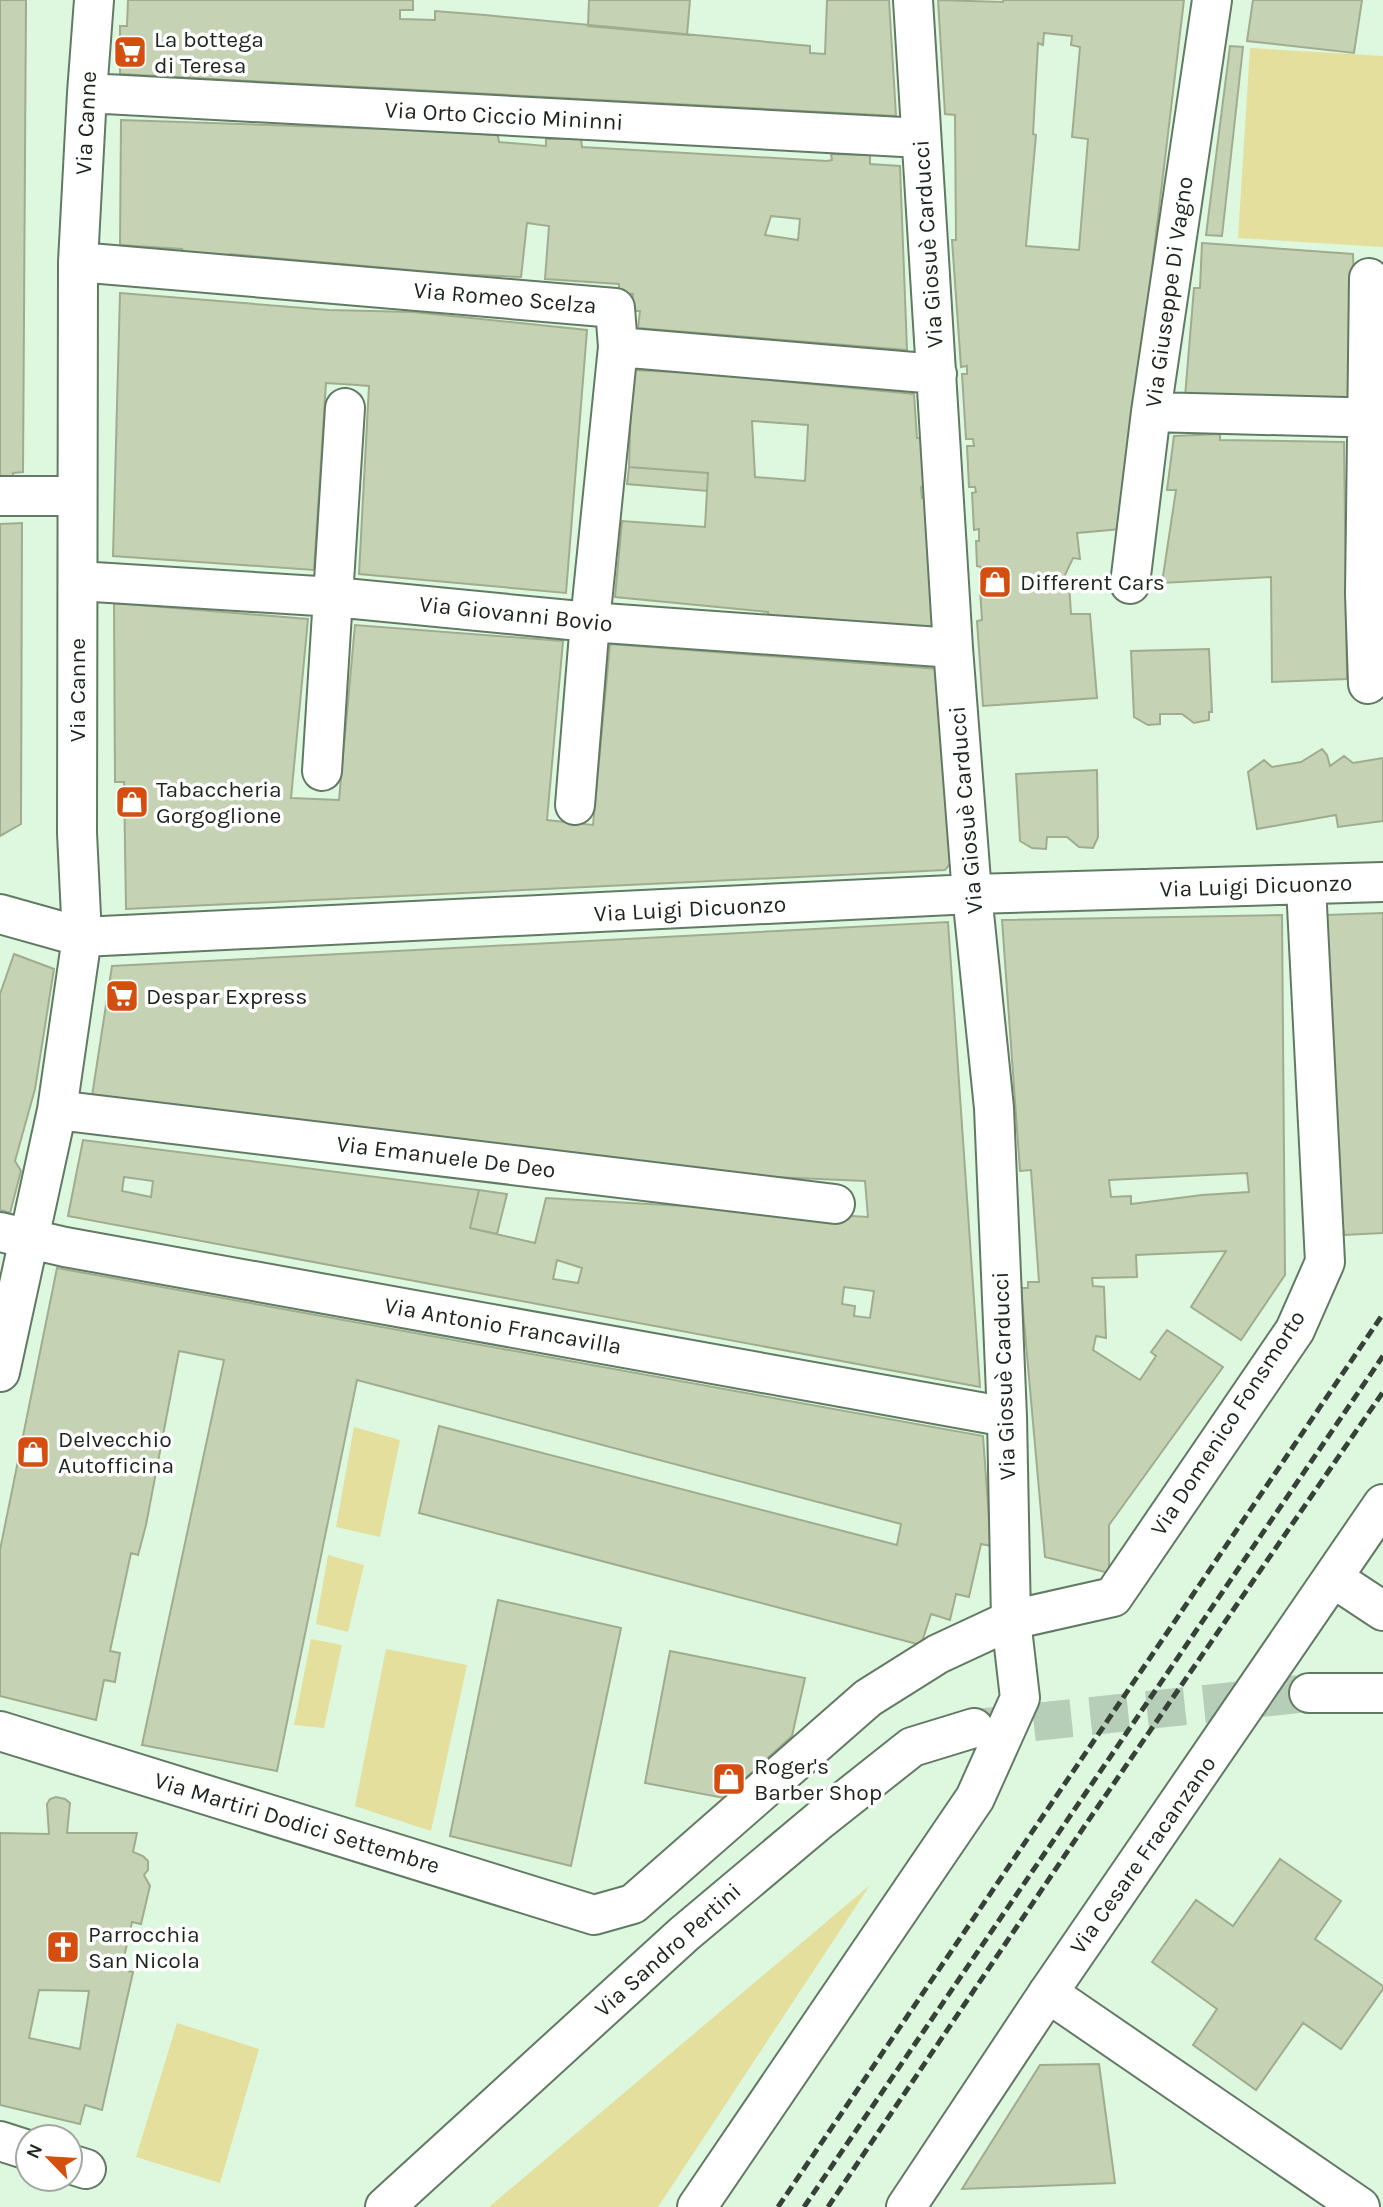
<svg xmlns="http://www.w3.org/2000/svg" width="1383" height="2207" font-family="Karla,sans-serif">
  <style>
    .green { fill: #e4df9c }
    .building { fill: #c5d2b3; stroke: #a0ac8e; stroke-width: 2; fill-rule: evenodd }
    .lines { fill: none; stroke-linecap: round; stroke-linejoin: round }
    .street-tunnel { stroke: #b6ceb8; stroke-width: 38; stroke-dasharray: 38 19; stroke-linecap: butt }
    .street-casing { stroke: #627a64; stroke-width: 42 }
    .secondary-casing { stroke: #627a64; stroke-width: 42 }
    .street { stroke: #fff; stroke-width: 38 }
    .secondary { stroke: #fff; stroke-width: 38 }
    .rail { stroke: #364237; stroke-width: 5; stroke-dasharray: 10 5; stroke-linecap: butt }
    .labels { text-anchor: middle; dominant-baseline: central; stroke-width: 7; stroke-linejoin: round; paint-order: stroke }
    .poi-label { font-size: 23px; fill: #1c261d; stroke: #fff; text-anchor: start }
    .street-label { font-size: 23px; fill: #1c261d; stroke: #fff }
  </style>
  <rect width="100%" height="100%" fill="#ddf8df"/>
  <path class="green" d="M1250,48L1383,56V247L1238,238Z
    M354,1427L400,1440L380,1537L336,1527Z
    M328,1555L364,1565L348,1632L316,1624Z
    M311,1639L342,1645L324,1728L294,1725Z
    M386,1649L467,1665L431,1831L355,1806Z
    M870,1885L658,2207H489Z
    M177,2023L259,2049L220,2183L136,2157Z"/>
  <path class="building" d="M0,0H26L23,472L13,473V477L0,478Z
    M128,0H413V10H400V19L435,20V11L485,15L810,46V53L825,54L827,0H889L896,116L120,74V26H127Z
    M589,0H690L687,35L588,26Z
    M938,0L1003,2V0H1184L1153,259L1141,386L1121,529L1077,533L1080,559L1073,558L1064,577L1065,584H1069L1071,614H1090L1097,698L983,706L977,621L982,620L980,588H983L981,567L977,566L976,541H979V529L974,530L972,493L976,492L975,487H969L967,446H974L973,439H966L962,374H967V366L961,367L952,240H956L955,115L945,114ZM1044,33L1072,36L1071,45L1080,47L1072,137L1088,139L1079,250L1026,246L1036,135L1033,134L1038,43L1043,45Z
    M1253,0H1362L1354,53L1247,41Z
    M1230,46L1243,47L1222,236L1206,235Z
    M121,120L417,130L496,135L498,136L499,142L546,146V139H581L582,147L827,161L832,160L831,154L870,155V164L900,166L907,350L638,328L640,311H631L633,294L619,293V284L545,279L549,226L527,223L521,277L455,274L230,254V262L182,256V249L120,245ZM771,216L800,219L798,240L765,235Z
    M1202,243L1353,254L1355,307H1353L1348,398L1185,397L1194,288H1200Z
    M120,293L329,310L413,312L587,330L566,593L359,574L369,386L357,385L326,383L314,570L113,556Z
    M632,370L696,373L914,394L917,438H922L925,486L921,487L922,498L927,497L934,629L768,618V612L615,597L622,521L705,527L708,473L629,467ZM752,421L808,425L805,481L755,477Z
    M1220,434V440L1344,442L1347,679L1272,682L1271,577L1162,583L1176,490H1167L1174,436Z
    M629,467L708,473L707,491L627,484Z
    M22,523L21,824L0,836V524Z
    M114,603L308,619L291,798L339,800L355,625L563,641L547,820L593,825L610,644L939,669L950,864L945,870L126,909L124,782H115Z
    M1209,649L1212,712H1209V720L1194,723L1182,714H1160V724L1148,725L1134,717L1131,651Z
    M1322,749L1327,755L1330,766L1344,756L1353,763L1383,758V821L1338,827L1336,815L1257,829L1248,772L1264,760L1272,767L1301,762Z
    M1097,770L1098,837L1093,848L1079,847L1067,837H1047L1046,849L1032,848L1020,841L1016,774Z
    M1383,913V1233L1344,1235V1232L1336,1233L1326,915Z
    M1282,915L1285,1275L1241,1340L1191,1307L1226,1251L1136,1255L1137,1277L1092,1278L1093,1286L1104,1287L1106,1338L1096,1336L1093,1350L1140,1380L1156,1356L1151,1352L1167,1330L1223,1367L1109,1525V1573L1045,1557L1021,1288H1028V1282H1039L1031,1170L1020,1171L1002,920ZM1247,1173L1249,1192L1202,1195L1131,1204V1196L1111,1197L1109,1180Z
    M948,922L980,1387L68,1216L83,1140L479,1190L470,1228L535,1243L546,1198L868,1217L865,1181L683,1173L92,1096L112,966ZM124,1177L153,1181L151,1197L122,1191ZM557,1260L582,1268L578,1283L553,1279ZM844,1287L874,1291L870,1318L854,1316L855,1306L842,1304Z
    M14,954L54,969L35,1089L15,1161L21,1171L10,1213L0,1210V994Z
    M479,1190L507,1194L497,1234L470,1228Z
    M57,1268L983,1436L991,1546L981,1544L969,1597L956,1594L950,1620L931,1614L921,1645L419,1513L439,1426L897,1545L901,1524L357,1380L277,1771L142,1745L224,1360L179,1351L146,1525L138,1555L131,1553L110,1651L120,1653L115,1682L104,1680L96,1720L0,1696V1550Z
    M498,1600L621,1628L571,1866L450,1836Z
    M670,1651L805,1678L792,1736L724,1798L645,1783Z
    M56,1797L65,1799L70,1803L67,1833H137L133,1852L143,1856L148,1861V1870L144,1875L150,1886L141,1924L132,1922L121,1970L133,1972L102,2110L85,2105L80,2124L0,2105V1833L49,1834L47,1804L50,1799ZM39,1990L89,1991L80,2049L29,2038Z
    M1280,1859L1341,1901L1315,1939L1383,1986V1989L1341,2049L1303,2023L1256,2090L1193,2045L1217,2009L1152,1962L1196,1900L1233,1926Z
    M1099,2064L1115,2183L962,2189L1040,2065Z"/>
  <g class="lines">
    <path class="street-tunnel" d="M977,1728L1309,1693"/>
    <defs>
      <path id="street" d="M87,93L921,138
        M78,262L615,308L618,347L937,374
        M1151,412L1383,418
        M0,496H76
        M78,581L334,597L590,622L953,648
        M1130,584L1151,412L1212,0
        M1368,684L1365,594L1369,278
        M322,771L345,408
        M575,805L590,622L618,347
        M0,914L82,937L972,894L1383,882
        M57,1110L835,1204
        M0,1232L65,1247L1007,1417
        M0,1372L57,1110L82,937L77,833L78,262L87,93L94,0
        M1333,1578L1383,1611
        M1309,1693H1383
        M0,1731L594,1915L633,1904L868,1698L938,1654L1011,1620L1113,1597L1295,1330L1325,1262L1306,886
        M1048,1993L1360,2207
        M0,2141L28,2150
        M70,2164L86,2169
        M385,2207L684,1934L821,1819L912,1747L974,1728
        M697,2207L975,1798L1020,1698L1011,1620L1007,1417L994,1108L972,894L953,648L913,0"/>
      <path id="secondary" d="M906,2207L1048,1993L1383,1504"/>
    </defs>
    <use href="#street" class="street-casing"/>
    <use href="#secondary" class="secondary-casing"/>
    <use href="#street" class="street"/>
    <use href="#secondary" class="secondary"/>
    <path class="rail" d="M778,2207L1383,1314
      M804,2207L1383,1356
      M828,2207L1086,1824L1383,1392"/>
  </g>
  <defs>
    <symbol id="supermarket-square" viewBox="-11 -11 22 22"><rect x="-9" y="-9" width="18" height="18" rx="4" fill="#d34e0f" stroke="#fff"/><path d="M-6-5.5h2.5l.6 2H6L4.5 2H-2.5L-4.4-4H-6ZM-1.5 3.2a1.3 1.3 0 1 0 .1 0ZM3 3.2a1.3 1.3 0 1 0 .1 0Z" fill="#fff"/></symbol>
    <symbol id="shop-square" viewBox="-11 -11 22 22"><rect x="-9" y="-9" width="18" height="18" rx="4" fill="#d34e0f" stroke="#fff"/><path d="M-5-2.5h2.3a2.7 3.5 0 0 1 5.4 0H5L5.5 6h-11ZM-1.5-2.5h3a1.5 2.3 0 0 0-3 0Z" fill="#fff"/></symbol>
    <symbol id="church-square" viewBox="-11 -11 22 22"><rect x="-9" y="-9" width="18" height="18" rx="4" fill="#d34e0f" stroke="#fff"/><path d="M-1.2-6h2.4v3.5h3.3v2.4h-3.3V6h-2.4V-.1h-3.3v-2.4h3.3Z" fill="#fff"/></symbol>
  </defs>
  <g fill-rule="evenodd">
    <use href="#supermarket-square" x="111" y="33" width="38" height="38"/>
    <use href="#shop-square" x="976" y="563" width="38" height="38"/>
    <use href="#shop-square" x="113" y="783" width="38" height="38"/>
    <use href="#supermarket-square" x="103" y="977" width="38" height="38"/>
    <use href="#shop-square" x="14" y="1433" width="38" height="38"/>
    <use href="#shop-square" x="710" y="1760" width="38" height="38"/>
    <use href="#church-square" x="44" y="1928" width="38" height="38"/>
  </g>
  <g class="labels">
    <g class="poi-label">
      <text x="154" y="39">La bottega<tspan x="154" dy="26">di Teresa</tspan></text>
      <text x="1020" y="582">Different Cars</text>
      <text x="156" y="789">Tabaccheria<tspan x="156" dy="26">Gorgoglione</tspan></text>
      <text x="146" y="996">Despar Express</text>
      <text x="58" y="1439">Delvecchio<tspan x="58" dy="26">Autofficina</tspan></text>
      <text x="754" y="1766">Roger's<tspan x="754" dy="26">Barber Shop</tspan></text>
      <text x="88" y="1934">Parrocchia<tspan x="88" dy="26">San Nicola</tspan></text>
    </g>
    <g class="street-label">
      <text transform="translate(504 116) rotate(3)">Via Orto Ciccio Mininni</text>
      <text transform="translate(86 123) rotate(-87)">Via Canne</text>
      <text transform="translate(928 244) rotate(-94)">Via Giosuè Carducci</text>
      <text transform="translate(1169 292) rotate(-82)">Via Giuseppe Di Vagno</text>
      <text transform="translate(505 298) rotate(5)">Via Romeo Scelza</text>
      <text transform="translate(516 614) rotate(6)">Via Giovanni Bovio</text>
      <text transform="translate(77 690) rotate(-90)">Via Canne</text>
      <text transform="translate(966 810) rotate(-95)">Via Giosuè Carducci</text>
      <text transform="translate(1256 886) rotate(-2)">Via Luigi Dicuonzo</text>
      <text transform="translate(690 909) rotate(-3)">Via Luigi Dicuonzo</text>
      <text transform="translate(446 1157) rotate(7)">Via Emanuele De Deo</text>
      <text transform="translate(503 1326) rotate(10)">Via Antonio Francavilla</text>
      <text transform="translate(1004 1376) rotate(-92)">Via Giosuè Carducci</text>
      <text transform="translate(1228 1423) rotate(-57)">Via Domenico Fonsmorto</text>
      <text transform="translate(297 1823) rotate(17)">Via Martiri Dodici Settembre</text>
      <text transform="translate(1143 1855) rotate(-55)">Via Cesare Fracanzano</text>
      <text transform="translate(668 1950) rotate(-42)">Via Sandro Pertini</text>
    </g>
  </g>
  <g transform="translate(49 2158) rotate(295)"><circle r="33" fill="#ffffff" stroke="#a4a8a5" stroke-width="2"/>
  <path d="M0-5L12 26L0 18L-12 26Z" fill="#d34e0f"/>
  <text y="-10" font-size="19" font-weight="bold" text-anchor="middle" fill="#1c261d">N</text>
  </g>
</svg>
